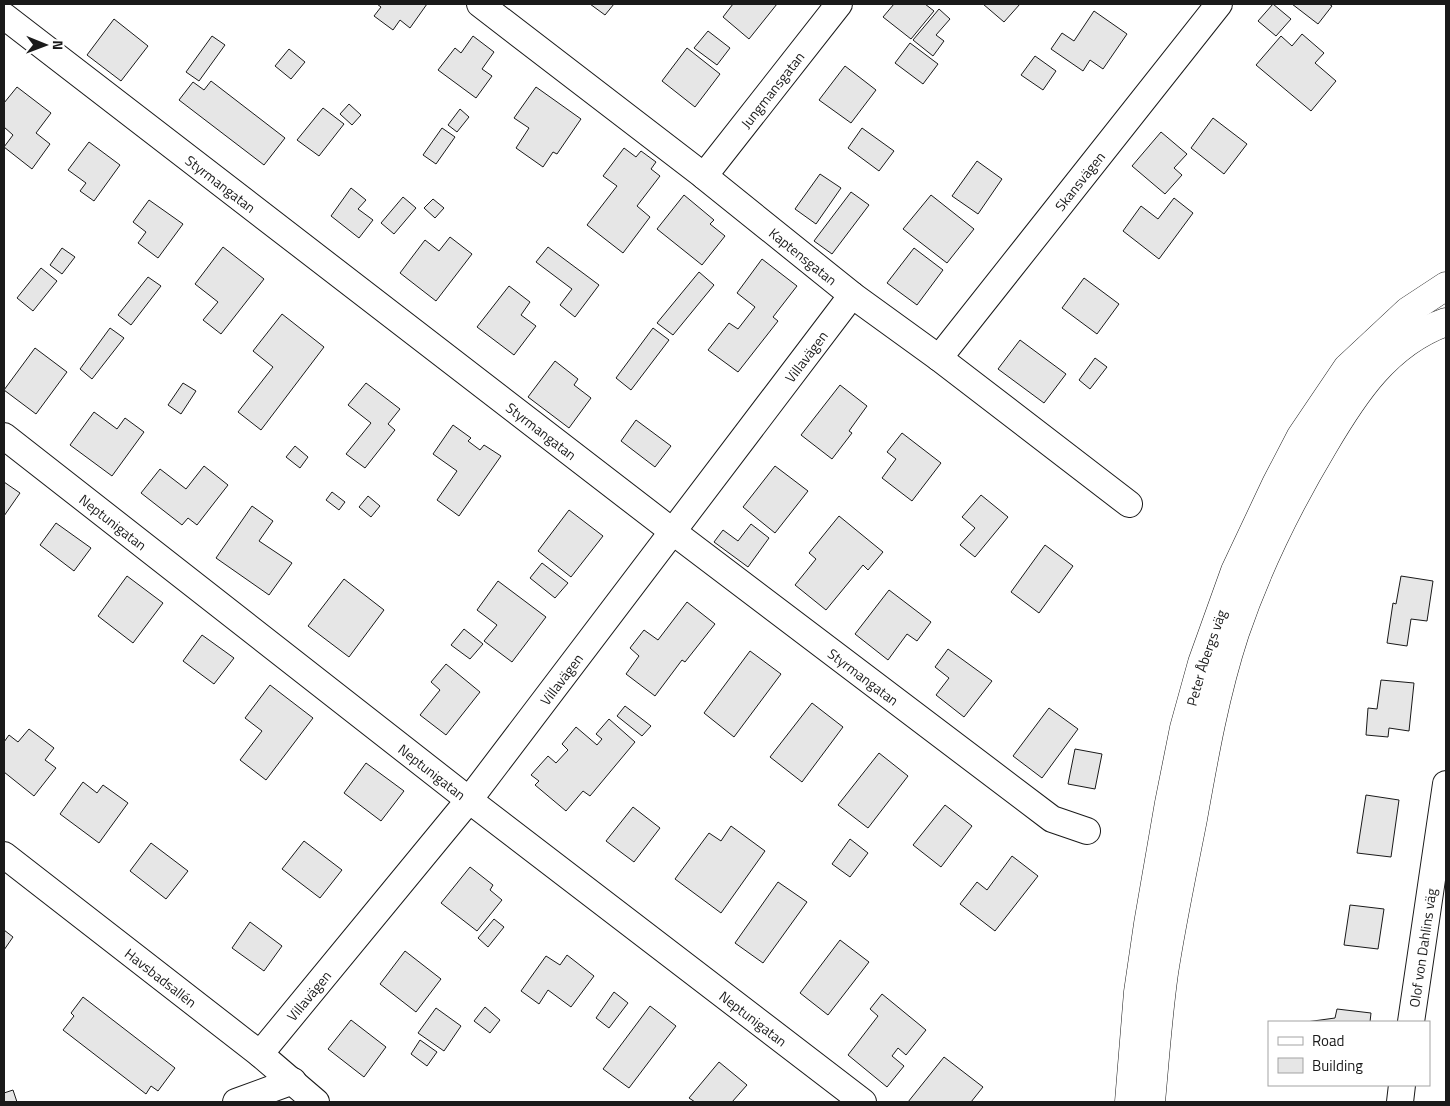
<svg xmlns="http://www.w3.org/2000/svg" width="1450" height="1106" font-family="'Titillium Web',sans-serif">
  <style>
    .building { fill: #e6e6e6; stroke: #1a1a1a }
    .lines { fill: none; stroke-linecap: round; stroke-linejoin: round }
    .minor-casing { stroke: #1a1a1a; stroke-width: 28 }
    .tertiary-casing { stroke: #1a1a1a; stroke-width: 29 }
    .minor { stroke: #fff; stroke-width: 26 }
    .tertiary { stroke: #fff; stroke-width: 28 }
    .labels { text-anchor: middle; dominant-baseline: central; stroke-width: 4; stroke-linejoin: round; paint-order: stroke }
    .street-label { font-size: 14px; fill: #1a1a1a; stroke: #fff }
  </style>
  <rect width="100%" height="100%" fill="#fff"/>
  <path class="building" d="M377,4H427L410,28L400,20L393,30L374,16L381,7Z
    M590,4H614L605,15Z
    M733,4H777L749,39L723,17Z
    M894,4H925L934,11L911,39L883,17Z
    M983,4H1020L1004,22Z
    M1273,4L1291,19L1276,36L1258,21Z
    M1292,4H1329L1332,6L1318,24Z
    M939,9L950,19L936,35L944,41L933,56L913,40Z
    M1094,11L1127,34L1103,69L1090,60L1083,71L1051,49L1062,33L1074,41Z
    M114,19L148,46L121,81L87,55Z
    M708,31L730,48L717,65L694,48Z
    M1302,34L1324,53L1315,63L1336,81L1311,111L1256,65L1281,36L1292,46Z
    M212,36L225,45L199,81L186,72Z
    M473,36L494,52L482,69L492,76L476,98L438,70L455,48L461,53Z
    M910,43L938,64L923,84L895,63Z
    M687,48L720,74L695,107L662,81Z
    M289,49L305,62L291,79L275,66Z
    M1035,56L1056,71L1043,90L1021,75Z
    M845,66L876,90L851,123L819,100Z
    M211,81L285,138L264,165L179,100L193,82L204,90Z
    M17,87L51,113L36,133L50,144L32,169L4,147L13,135L4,127V103Z
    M536,87L581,119L557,154L553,152L543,167L516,148L529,128L514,118Z
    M349,104L361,115L352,125L340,114Z
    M323,108L344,124L319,156L297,140Z
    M460,109L469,117L457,132L448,125Z
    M1213,118L1247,144L1224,174L1191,148Z
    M442,128L455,137L436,164L423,155Z
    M862,128L894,151L879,171L848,148Z
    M1161,132L1187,154L1174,168L1182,175L1165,194L1132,166Z
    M89,142L120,165L94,201L80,191L86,183L68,170Z
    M624,148L636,157L641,151L656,162L651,169L660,176L637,206L650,217L623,253L587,225L617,186L603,176Z
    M977,161L1002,179L978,214L952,196Z
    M820,174L841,188L816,224L795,209Z
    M351,188L366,200L358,209L373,220L359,238L331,216Z
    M851,192L869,205L832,254L814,241Z
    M684,195L714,220L710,224L725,236L702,265L657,229Z
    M931,195L974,229L947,263L903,229Z
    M403,197L416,208L394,234L381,223Z
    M1174,198L1193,213L1159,259L1123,231L1141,206L1158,219Z
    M433,199L444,208L435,218L424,208Z
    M149,200L183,224L158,258L138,243L146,232L133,222Z
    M450,237L472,254L436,301L400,273L425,240L439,251Z
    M223,247L264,279L221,334L203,320L218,302L195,284Z
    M548,247L599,285L575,317L560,305L572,289L536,262Z
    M62,248L75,257L62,274L50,265Z
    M914,248L943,270L917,305L887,283Z
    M762,259L797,286L773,317L778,321L738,372L708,350L729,323L738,329L755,307L737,293Z
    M41,268L57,281L33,311L17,298Z
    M699,272L714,285L673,335L657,323Z
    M148,277L161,286L131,325L118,315Z
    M1084,278L1119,304L1097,334L1062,308Z
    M509,286L530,302L521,315L536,326L514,355L477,327Z
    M282,314L324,347L261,430L238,412L273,367L253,351Z
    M110,328L124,338L92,379L80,369Z
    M653,328L669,340L631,390L616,378Z
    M1020,340L1066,374L1044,403L998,369Z
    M35,348L67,372L36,414L4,390Z
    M1095,358L1107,367L1090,389L1079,380Z
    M555,361L578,379L574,385L591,398L569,428L528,397Z
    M183,383L196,391L181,414L168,405Z
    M366,383L400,409L388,424L395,430L365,468L346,454L371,423L348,405Z
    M840,385L867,406L849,431L852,433L832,459L801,435Z
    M94,412L117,429L125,418L144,432L112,476L70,445Z
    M636,420L671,446L655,467L621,441Z
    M453,425L471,438L468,441L480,450L484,445L501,456L459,516L437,500L457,471L433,454Z
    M902,433L941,463L912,501L882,478L896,459L887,452Z
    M295,446L308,457L300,468L286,457Z
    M204,466L228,485L197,525L188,518L182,525L141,493L160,469L186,489Z
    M775,466L808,491L775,533L743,507Z
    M4,482L20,493L4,516Z
    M332,492L345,502L339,510L326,500Z
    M981,495L1008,517L975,557L960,545L975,528L962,517Z
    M368,496L380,506L371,517L359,507Z
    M252,506L273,521L259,541L292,563L269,595L216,558Z
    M569,510L603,536L571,577L538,551Z
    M839,516L883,552L868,570L863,565L826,610L795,585L816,559L809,553Z
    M56,523L91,548L74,571L40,545Z
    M751,524L769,538L748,567L714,542L723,530L738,541Z
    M1045,545L1073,566L1039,613L1011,592Z
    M542,563L568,583L555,598L530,578Z
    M127,576L163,603L133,643L98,616Z
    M1401,576L1433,581L1427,621L1411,619L1407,646L1387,643L1393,603L1396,604Z
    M344,579L384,610L349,657L308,626Z
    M498,581L546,617L512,662L484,641L497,625L477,610Z
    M889,590L931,622L917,641L907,634L888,660L855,634Z
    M687,602L715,624L685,662L682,660L655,696L626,674L639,656L630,648L644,630L658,640Z
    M464,629L483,644L470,659L451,645Z
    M202,635L234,658L214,684L183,661Z
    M948,649L992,681L964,717L936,695L949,678L935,667Z
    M750,651L781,674L734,737L704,713Z
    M446,664L480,692L446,735L420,715L440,690L431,682Z
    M1381,680L1414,683L1409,731L1389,728L1388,737L1366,735L1368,708L1377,709Z
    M270,685L313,718L266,780L240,760L262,731L245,718Z
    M812,703L843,727L802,782L770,757Z
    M625,706L651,726L642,736L617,716Z
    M1049,708L1078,729L1042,778L1013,756Z
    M609,719L635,742L590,796L583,791L566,811L535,785L539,781L531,775L548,756L556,763L568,750L562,744L576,727L597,745L602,739L596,734Z
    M29,729L54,748L45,760L56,768L34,796L4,772V742L9,735L18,742Z
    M1075,749L1102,754L1095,789L1068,784Z
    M879,753L908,776L868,828L838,805Z
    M366,763L404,791L381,821L344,793Z
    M83,782L97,793L103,785L128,803L99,843L60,814Z
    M1366,795L1399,800L1391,857L1357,853Z
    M945,805L972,826L941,867L913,845Z
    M633,807L660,828L634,862L606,841Z
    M731,826L765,851L721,913L675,879L709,833L721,841Z
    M850,839L868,853L850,877L832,864Z
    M304,841L342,870L320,898L282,869Z
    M151,843L188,871L166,899L130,871Z
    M1012,856L1038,876L995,931L960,904L977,882L987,890Z
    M470,867L493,885L490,890L502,900L477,931L441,903Z
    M778,882L807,902L763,963L735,943Z
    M1350,905L1384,909L1378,949L1344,945Z
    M494,919L504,927L488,947L478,938Z
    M250,922L282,946L264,971L232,948Z
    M4,930L13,937L4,950Z
    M840,940L869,962L828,1015L800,993Z
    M405,951L441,979L416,1012L380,984Z
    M567,955L594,976L571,1007L548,990L539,1004L521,991L546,956L560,965Z
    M614,992L628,1003L609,1028L596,1018Z
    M882,994L926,1030L906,1055L898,1048L892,1056L904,1066L887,1087L848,1055L878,1016L870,1009Z
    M83,997L175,1068L158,1091L151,1086L146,1094L63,1030L74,1016L71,1013Z
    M650,1006L676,1026L629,1088L603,1069Z
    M485,1007L500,1020L490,1033L474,1021Z
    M436,1008L461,1026L444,1051L418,1033Z
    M1337,1009L1371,1013L1370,1022H1306L1335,1018Z
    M351,1020L386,1047L364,1077L328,1049Z
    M420,1040L437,1052L427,1066L411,1054Z
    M944,1057L983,1087L971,1102H908Z
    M719,1062L747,1085L732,1102H695L689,1098Z
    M13,1090L17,1102H4V1093Z"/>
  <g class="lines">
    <defs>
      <g id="minor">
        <path id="s1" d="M480,4L704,176L852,295L939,358L1129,504"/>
        <path id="s2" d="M4,16L672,531L1052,819L1087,831"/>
        <path id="s3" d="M704,176L839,4"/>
        <path id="s4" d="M939,358L1219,4"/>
        <path id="s5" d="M4,436L469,800L863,1102"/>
        <path id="s6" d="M4,855L260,1054L316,1102"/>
        <path id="s7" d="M1411,1022L1446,784"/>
        <path id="s8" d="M260,1054L469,800L852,295"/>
        <path d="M236,1102L293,1081"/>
        <path d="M1400,1102L1402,1085"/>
      </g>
      <g id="tertiary">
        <path id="s9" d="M1129,1102L1138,992L1148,924L1169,803L1184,728L1202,663L1235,571L1276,484L1301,436L1347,368L1408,311L1446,286"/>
        <path d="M1151,1102C1155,1059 1158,1016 1164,973C1172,921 1183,870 1193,819C1204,757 1215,694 1235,633C1257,568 1288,505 1324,445C1354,394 1387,343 1446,322"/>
      </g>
    </defs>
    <use href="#minor" class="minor-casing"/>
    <use href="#tertiary" class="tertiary-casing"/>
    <use href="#minor" class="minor"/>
    <use href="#tertiary" class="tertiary"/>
  </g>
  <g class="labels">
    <g class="street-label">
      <text stroke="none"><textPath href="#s3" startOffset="110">Jungmansgatan</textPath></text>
      <text stroke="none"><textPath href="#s4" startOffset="226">Skansvägen</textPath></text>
      <text stroke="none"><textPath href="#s2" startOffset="274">Styrmangatan</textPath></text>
      <text stroke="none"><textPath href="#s1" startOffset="410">Kaptensgatan</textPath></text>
      <text stroke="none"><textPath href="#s8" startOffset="886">Villavägen</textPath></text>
      <text stroke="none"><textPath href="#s2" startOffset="679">Styrmangatan</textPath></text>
      <text stroke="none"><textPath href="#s5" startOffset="139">Neptunigatan</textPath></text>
      <text stroke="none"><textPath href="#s9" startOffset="452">Peter Åbergs väg</textPath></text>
      <text stroke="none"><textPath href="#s2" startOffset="1084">Styrmangatan</textPath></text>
      <text stroke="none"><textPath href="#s8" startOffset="481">Villavägen</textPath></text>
      <text stroke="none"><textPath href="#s5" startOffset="544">Neptunigatan</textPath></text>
      <text stroke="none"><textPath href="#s7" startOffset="75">Olof von Dahlins väg</textPath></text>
      <text stroke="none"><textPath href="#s6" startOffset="199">Havsbadsallén</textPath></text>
      <text stroke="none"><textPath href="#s8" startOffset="76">Villavägen</textPath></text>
      <text stroke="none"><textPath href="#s5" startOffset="949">Neptunigatan</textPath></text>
    </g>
  </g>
  <rect width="1450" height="1106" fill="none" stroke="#1a1a1a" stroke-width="10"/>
  <rect x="1268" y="1021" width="162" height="65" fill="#ffffff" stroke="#a3a3a3"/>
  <rect x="1278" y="1037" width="25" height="8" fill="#ffffff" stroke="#a3a3a3"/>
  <text x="1312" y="1046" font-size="15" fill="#1a1a1a">Road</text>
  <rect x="1278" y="1058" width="25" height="15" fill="#e6e6e6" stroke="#a3a3a3"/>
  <text x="1312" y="1071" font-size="15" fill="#1a1a1a">Building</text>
  <g transform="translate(45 45) rotate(91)" stroke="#ffffff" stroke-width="4" paint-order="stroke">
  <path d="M0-4L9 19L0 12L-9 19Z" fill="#1a1a1a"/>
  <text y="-8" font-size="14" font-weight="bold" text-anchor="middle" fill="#1a1a1a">N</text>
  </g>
</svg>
